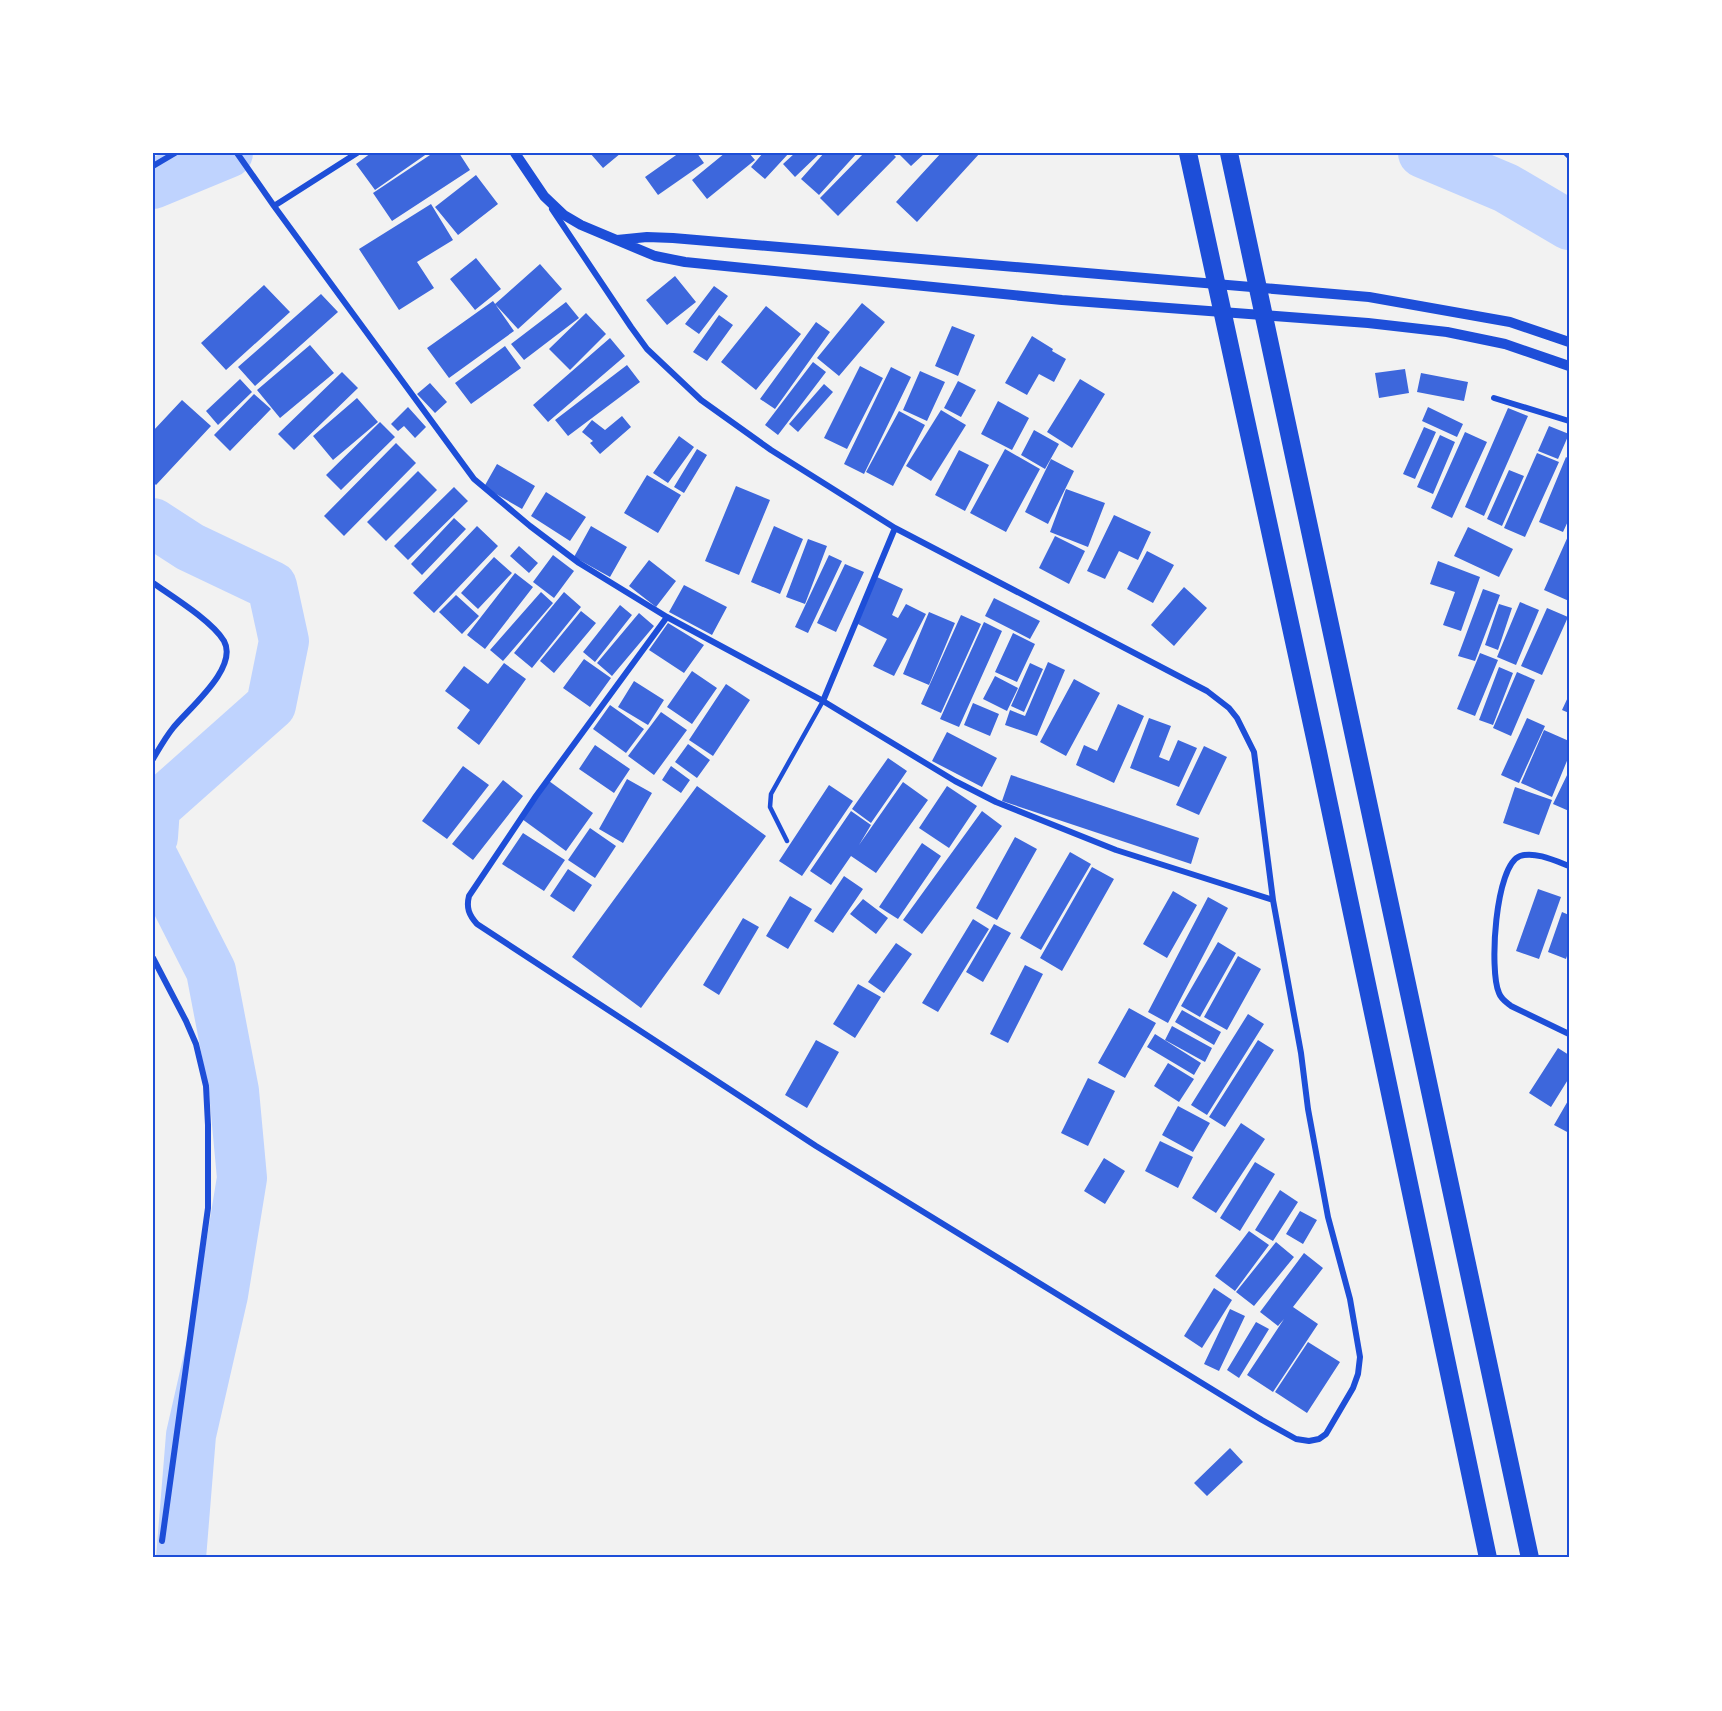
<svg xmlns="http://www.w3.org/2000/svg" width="1722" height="1711" font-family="'Zilla Slab',serif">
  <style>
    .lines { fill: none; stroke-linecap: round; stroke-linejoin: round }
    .river { stroke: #bfd3fe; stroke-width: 50 }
    .building { fill: #3d67dc }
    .service { stroke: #1d4ed8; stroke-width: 4.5 }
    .minor { stroke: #1d4ed8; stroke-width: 6 }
    .tertiary { stroke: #1d4ed8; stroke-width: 10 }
    .motorway { stroke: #1d4ed8; stroke-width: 18 }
    .neatline { fill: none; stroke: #1d4ed8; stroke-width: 2 }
  </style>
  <rect width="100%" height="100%" fill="#f2f2f2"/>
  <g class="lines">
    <path class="river" d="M1423,153L1506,188L1569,225
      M153,184L228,153
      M153,523L190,547L272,586L284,641L271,705L155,808L153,837
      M153,857L211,971L234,1091L242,1178L223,1295L191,1435L181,1558"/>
  </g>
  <path class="building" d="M371,153H428L375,190L356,164Z
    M433,153H459L470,170L392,221L373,193Z
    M590,153H621L603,168Z
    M679,153H697L704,163L658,195L645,177Z
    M725,153H749L755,160L707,199L692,180Z
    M763,153H789L765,179L751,167Z
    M795,153H820L795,177L783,164Z
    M824,153H857L819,195L801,179Z
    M864,153H892L896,157L838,216L820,198Z
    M898,153H925L911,166Z
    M941,153H980L917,222L896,202Z
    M476,175L498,204L458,235L435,207Z
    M431,204L453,240L417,262L434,288L399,310L359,249Z
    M476,258L501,289L475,310L450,279Z
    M540,264L562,289L518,329L495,304Z
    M675,276L696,302L667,325L646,300Z
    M264,285L290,312L226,370L201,343Z
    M714,286L728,296L699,334L685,324Z
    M321,294L338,312L255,386L238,367Z
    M493,301L514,331L449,378L427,348Z
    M566,302L579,318L524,360L511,344Z
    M862,303L885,322L839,376L817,358Z
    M766,306L801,334L756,390L721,362Z
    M586,313L606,334L570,370L549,349Z
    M719,315L733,325L707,361L693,352Z
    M816,322L830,332L775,409L760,399Z
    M952,326L975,335L958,376L935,366Z
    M1032,336L1053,349L1052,351L1066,359L1054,382L1039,374L1027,395L1005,383Z
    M610,338L625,356L548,422L533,405Z
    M310,345L334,373L280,418L257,390Z
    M505,346L521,368L471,404L455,383Z
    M813,362L826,372L778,435L765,425Z
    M627,365L640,382L568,436L555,420Z
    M860,366L883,378L847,449L824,438Z
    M891,367L911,377L864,474L844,464Z
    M1405,369L1409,393L1379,398L1375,373Z
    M920,371L945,382L927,421L903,410Z
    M342,372L358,388L294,450L278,434Z
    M1421,373L1468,382L1464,401L1417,392Z
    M240,379L252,392L218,425L206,411Z
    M1080,379L1105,394L1072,448L1047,432Z
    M958,381L976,390L961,417L944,408Z
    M430,383L447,402L435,413L417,394Z
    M824,384L833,392L798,432L789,424Z
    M254,394L271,409L230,451L214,435Z
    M357,398L378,422L333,460L313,436Z
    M182,400L211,426L156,485L153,482V431Z
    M998,401L1029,418L1012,450L981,434Z
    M408,407L426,427L415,438L404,426L398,431L391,424Z
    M1428,407L1463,424L1457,437L1422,421Z
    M1508,408L1528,416L1484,516L1465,507Z
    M941,410L966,425L931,481L906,466Z
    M899,411L925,425L893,486L866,472Z
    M622,416L631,427L600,454L590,443L593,441L582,432L592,420L605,430Z
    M380,422L395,437L341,490L326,475Z
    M1549,426L1569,434L1558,459L1538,451Z
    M1424,427L1436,432L1415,479L1403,474Z
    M1034,430L1059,444L1045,469L1021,455Z
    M1465,432L1487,442L1452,518L1431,508Z
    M1440,435L1455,442L1433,494L1417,487Z
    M679,436L694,447L668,483L653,473Z
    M396,443L416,463L344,536L324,516Z
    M697,449L707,455L684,493L674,487Z
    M1005,449L1040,469L1006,532L970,513Z
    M959,450L989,465L965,511L935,495Z
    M1537,453L1559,462L1525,537L1504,528Z
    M1566,457L1569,459V519L1563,532L1539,522Z
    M1051,459L1074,471L1048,524L1025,512Z
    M497,464L535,486L522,509L484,487Z
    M1509,470L1524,476L1502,526L1487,519Z
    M418,471L437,490L386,541L367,522Z
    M647,475L681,495L658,533L624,513Z
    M736,486L770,500L739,575L705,561Z
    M454,487L468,501L408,560L394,546Z
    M1066,489L1105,503L1088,547L1050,532Z
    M546,492L586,517L570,541L531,516Z
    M1114,515L1151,532L1138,560L1119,551L1105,579L1087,571Z
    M454,518L466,529L422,575L411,564Z
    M477,526L498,546L434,613L413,593Z
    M591,526L627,547L610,577L574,557Z
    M774,526L803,539L780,594L751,582Z
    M1468,527L1513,549L1499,577L1454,556Z
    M1569,534V601L1544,590Z
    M1055,536L1085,551L1069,584L1039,568Z
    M808,539L827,546L805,604L786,597Z
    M519,546L538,563L529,573L510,556Z
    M1147,551L1174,565L1153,603L1127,589Z
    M553,555L574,571L554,598L533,582Z
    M829,555L842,561L808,633L795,627Z
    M494,557L512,573L478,609L461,593Z
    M649,560L676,581L656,607L629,586Z
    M1438,561L1480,577L1461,631L1443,625L1455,592L1430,584Z
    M845,564L864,572L836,632L817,623Z
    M515,573L533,587L485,649L467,635Z
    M877,577L903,589L892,615L898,618L906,604L926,614L894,676L873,666L887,639L856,623Z
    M684,585L727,607L712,635L669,612Z
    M1184,587L1207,608L1174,646L1151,625Z
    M1483,589L1500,595L1475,661L1458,656Z
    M541,592L553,603L503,661L490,650Z
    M564,592L581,607L532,668L514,653Z
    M456,595L479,616L462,634L439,612Z
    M994,598L1040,621L1030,639L985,616Z
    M1520,602L1539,610L1516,665L1497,657Z
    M1499,604L1512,608L1498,650L1485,645Z
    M620,605L632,615L595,662L583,652Z
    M1547,608L1568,617L1542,675L1521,666Z
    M581,611L596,623L554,673L540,661Z
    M929,612L955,623L929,685L903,674Z
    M639,613L654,626L612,676L597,663Z
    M961,615L981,624L941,713L921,704Z
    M984,622L1002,631L959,727L940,719Z
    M668,623L704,645L684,673L649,650Z
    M1013,633L1035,644L1017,682L995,672Z
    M1480,653L1498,660L1475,716L1457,709Z
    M584,659L611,678L590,707L563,688Z
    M1048,662L1065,670L1037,736L1005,725L1010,710L1025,716Z
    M504,663L526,679L479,745L457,728L470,710L445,691L464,666L488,684Z
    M1030,663L1043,669L1024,712L1011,706Z
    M1499,667L1513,673L1493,725L1479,720Z
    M692,671L717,688L692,724L667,707Z
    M1517,672L1535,680L1511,736L1493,728Z
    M995,676L1018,688L1007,711L983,699Z
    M1074,679L1100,693L1066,756L1040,742Z
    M634,681L664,700L648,725L618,707Z
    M726,684L750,700L713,756L689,740Z
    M1569,695V713L1562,710Z
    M973,703L999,714L990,736L964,725Z
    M1118,704L1144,716L1114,783L1076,765L1084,745L1097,751Z
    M610,705L644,729L626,753L593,729Z
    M661,712L687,730L654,775L628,756Z
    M1149,718L1171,726L1159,757L1169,761L1178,740L1197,748L1179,787L1130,768Z
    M1527,718L1545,726L1519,783L1501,775Z
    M1544,730L1569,741V756L1552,797L1521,783Z
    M947,732L997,758L982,787L932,761Z
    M688,744L710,760L697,778L675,762Z
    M595,745L630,769L614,793L579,769Z
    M1204,746L1227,757L1199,815L1176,805Z
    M888,758L907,771L871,823L852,809Z
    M463,766L489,785L447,839L422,821Z
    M671,766L690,780L681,793L662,780Z
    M1569,771V811L1553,804Z
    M1011,775L1199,838L1191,864L1002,801Z
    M627,779L652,793L623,843L599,829Z
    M503,780L523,796L473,860L452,844Z
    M549,781L593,813L566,851L522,819Z
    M903,782L928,800L876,873L851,856L831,885L810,871L851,811L871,825L859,845Z
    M829,785L853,801L802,876L779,861Z
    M697,786L766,836L641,1008L572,957Z
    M947,786L977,806L949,848L919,828Z
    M1515,787L1552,800L1539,835L1503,823Z
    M982,811L1002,826L922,934L903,920Z
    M590,828L616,846L595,878L568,860Z
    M523,833L565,860L544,891L502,864Z
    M1015,837L1037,849L997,920L976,908Z
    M922,843L941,856L898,919L879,907Z
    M1070,852L1091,864L1041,950L1020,938Z
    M1092,867L1114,879L1062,971L1040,958Z
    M568,869L592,885L574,912L550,896Z
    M844,876L863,889L833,933L814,921Z
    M1538,889L1561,897L1539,959L1516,951Z
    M1173,891L1197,905L1167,958L1143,944Z
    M790,896L812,909L788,949L766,936Z
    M1208,897L1228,908L1168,1023L1148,1012Z
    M863,899L888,918L876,934L850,914Z
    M1562,912L1569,915V950L1566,959L1548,952Z
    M743,918L759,927L719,995L703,985Z
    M973,919L989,929L938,1012L922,1003Z
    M994,924L1011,933L983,982L966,972Z
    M1218,942L1236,953L1200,1017L1181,1006Z
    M896,943L912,954L884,993L868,982Z
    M1238,956L1261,969L1227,1030L1204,1017Z
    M1025,965L1043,974L1008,1043L990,1034Z
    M858,984L881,997L855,1038L833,1024Z
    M1129,1008L1156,1023L1125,1078L1098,1063Z
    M1182,1010L1221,1032L1214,1045L1175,1022Z
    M1248,1014L1264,1024L1207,1115L1191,1105Z
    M1172,1026L1212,1048L1205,1062L1165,1040Z
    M1155,1034L1201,1063L1194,1075L1147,1047Z
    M816,1040L839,1052L807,1108L785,1095Z
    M1258,1040L1274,1050L1225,1127L1209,1117Z
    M1558,1048L1569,1055V1078L1551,1107L1529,1093Z
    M1168,1063L1194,1079L1179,1102L1154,1086Z
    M1088,1078L1115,1091L1088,1146L1061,1133Z
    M1569,1099V1133L1554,1125Z
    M1178,1106L1210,1123L1193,1152L1162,1135Z
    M1241,1123L1265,1139L1216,1213L1192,1198Z
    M1160,1141L1193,1157L1178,1188L1145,1171Z
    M1104,1158L1125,1171L1105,1204L1084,1191Z
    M1255,1162L1275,1174L1240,1231L1220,1218Z
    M1280,1190L1298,1202L1273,1241L1255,1230Z
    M1300,1211L1317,1220L1303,1244L1286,1234Z
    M1249,1231L1269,1245L1235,1291L1215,1276Z
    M1276,1242L1294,1257L1254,1306L1236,1292Z
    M1304,1253L1323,1268L1293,1307L1318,1324L1273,1392L1247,1375L1284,1319L1278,1326L1260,1312Z
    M1214,1288L1232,1300L1202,1348L1184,1336Z
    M1230,1309L1245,1316L1219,1371L1204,1364Z
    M1256,1322L1269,1329L1239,1378L1227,1370Z
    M1308,1342L1340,1362L1307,1413L1275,1392Z
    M1230,1448L1243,1462L1207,1496L1194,1483Z"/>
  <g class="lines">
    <path class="service" d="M787,841L770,807L771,794L823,701"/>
    <path class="minor" d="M237,153L274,206L474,479L530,526L579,563L667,617L823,701L955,781L996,802L1116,850L1273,900
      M1566,153L1569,156
      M153,166L175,153
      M274,206L357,153
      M552,209L631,327L647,349L701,400L771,450L895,528L1207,691L1229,708L1237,718L1254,752L1273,900L1301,1053L1308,1109L1328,1217L1350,1299L1360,1357L1358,1374L1353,1388L1326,1434L1319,1439L1309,1441L1296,1439L1262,1420L816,1146L477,924C469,915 466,908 469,896L536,796L667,617
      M1494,398L1569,421
      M153,583C173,597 212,621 224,641C239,668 188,709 173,728C165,738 159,749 153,759
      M823,701L895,528
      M1569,866C1556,861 1535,851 1520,856C1495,865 1489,971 1499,993C1501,999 1506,1002 1511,1006L1569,1034
      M153,958L186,1021L196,1044L206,1086L208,1125V1208L162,1541"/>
    <path class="tertiary" d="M515,153L544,196L564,215L581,225L655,256L685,262L1062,300L1368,323L1447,332L1505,344L1569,366
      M617,240L647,237L673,238L1369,297L1510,322L1569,342"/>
    <path class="motorway" d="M1188,153L1318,752L1488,1558
      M1229,153L1530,1558"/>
  </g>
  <rect width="1722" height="1711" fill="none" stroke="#ffffff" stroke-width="309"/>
  <rect x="154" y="154" width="1414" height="1402" class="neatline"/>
</svg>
